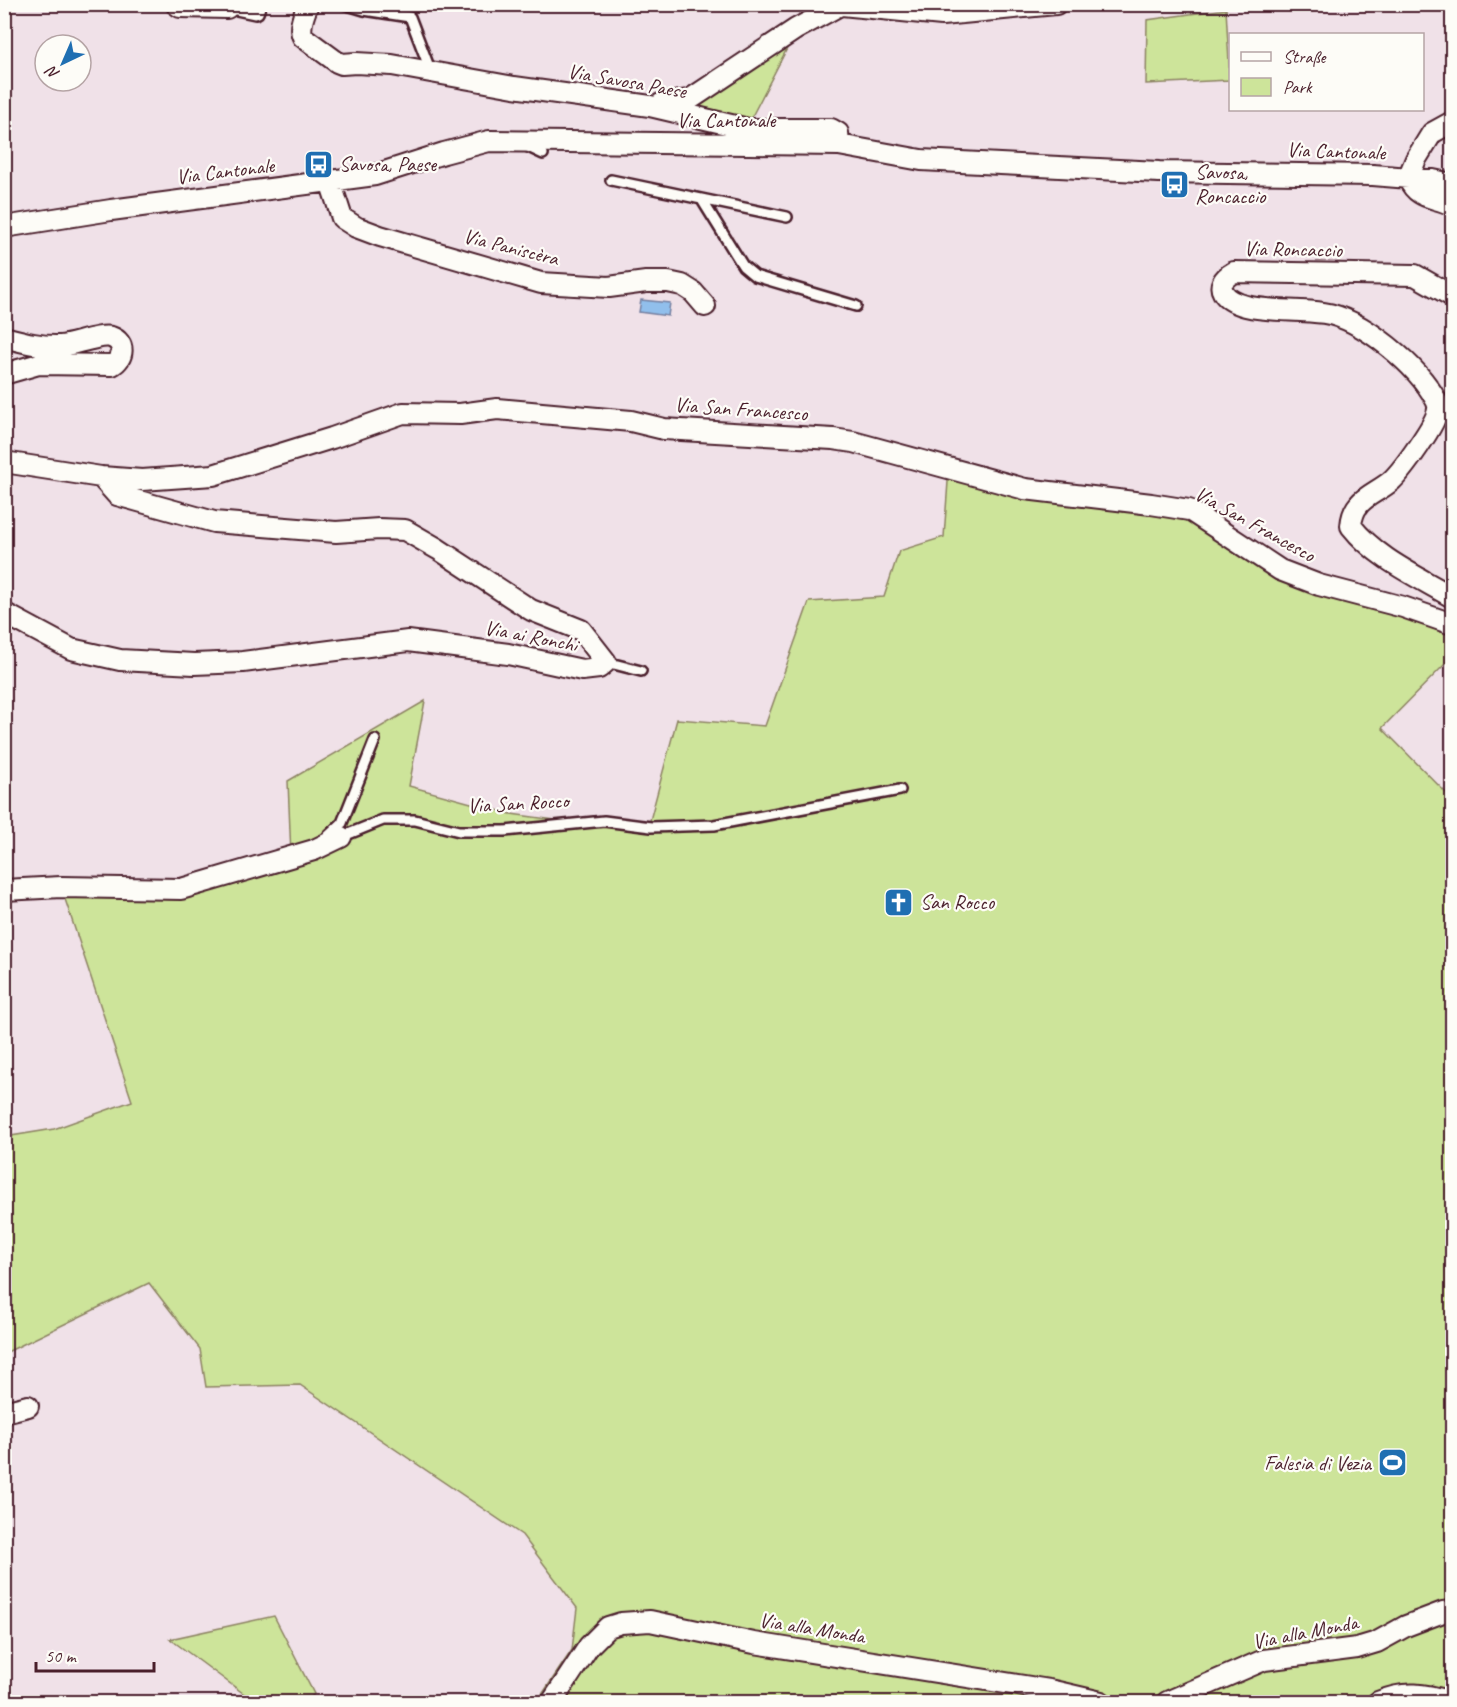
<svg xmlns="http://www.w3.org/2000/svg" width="1457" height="1707" font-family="Caveat,sans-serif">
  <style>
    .green { fill: #cde49a; stroke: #8c8262; stroke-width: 1.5 }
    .water { fill: #91bfec; stroke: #757f9f; stroke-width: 1.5 }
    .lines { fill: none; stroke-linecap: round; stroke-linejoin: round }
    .service-casing { stroke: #4a1f2b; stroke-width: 14 }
    .minor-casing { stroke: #4a1f2b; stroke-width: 24 }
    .service { stroke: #fdfcf7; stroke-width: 9 }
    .minor { stroke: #fdfcf7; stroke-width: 20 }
    .labels { text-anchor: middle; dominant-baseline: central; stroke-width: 4.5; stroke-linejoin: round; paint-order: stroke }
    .street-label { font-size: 21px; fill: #4a1f2b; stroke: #fdfcf7 }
    .poi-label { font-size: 21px; fill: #4a1f2b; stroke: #fdfcf7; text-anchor: start }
  </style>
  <rect width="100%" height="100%" fill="#f0e1e8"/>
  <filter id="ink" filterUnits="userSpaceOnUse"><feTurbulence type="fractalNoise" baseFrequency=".0167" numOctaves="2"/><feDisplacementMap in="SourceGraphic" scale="12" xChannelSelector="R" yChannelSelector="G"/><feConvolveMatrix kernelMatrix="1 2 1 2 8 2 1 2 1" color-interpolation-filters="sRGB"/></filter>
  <g filter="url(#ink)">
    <path class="green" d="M1226,9L1230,80L1146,84L1147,20Z
      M792,39L749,122L691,112L694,101Z
      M949,468L1189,510L1280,570L1452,624V657L1382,728L1452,799V1702H537L572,1650L577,1608L522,1535L300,1385L206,1387L200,1349L149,1283L5,1353V1137L54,1129L132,1101L61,887L181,889L291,856L288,781L425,701L409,786L511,814L577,823L648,828L677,719L765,726L809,602L884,597L899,551L944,537Z
      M274,1616L314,1694L307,1702H255L170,1639Z"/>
    <path class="water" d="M641,300L670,303L668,316L639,312Z"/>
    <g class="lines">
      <defs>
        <path id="service" d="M344,4L364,10L410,17L431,72
          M227,8L255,14L258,13L261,4
          M526,146L543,154
          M611,180L787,217
          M702,200L743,266L755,276L856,306
          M606,662L641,671
          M328,836L342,823L375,740
          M341,837L383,820H415L459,831H505L604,821L651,827L714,825L900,790"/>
        <path id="minor" d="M176,4L180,7L227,8L228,4
          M308,4C304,15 298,27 303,37L337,62L342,64L356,63L392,65L514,87L650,106L748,129H831L838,133L839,145
          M842,5L942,15L1056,4
          M661,104L689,100L796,29L842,4
          M1452,122L1432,133L1416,159L1408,178C1418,200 1433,196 1452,205
          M330,181L342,218L356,227L380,236L541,283L609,287L646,282H668L682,285L693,292L705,306
          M4,227L111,210L375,175L444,153L489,141L839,145L921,160L1159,172L1373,175L1433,180L1452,184
          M1452,296L1415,275L1234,272C1209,286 1226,301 1246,306C1271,312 1299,309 1324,313C1363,319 1418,366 1436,400C1437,402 1439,407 1438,409C1437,423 1402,471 1391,481C1373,496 1353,498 1351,526C1377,559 1417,576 1452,597
          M4,337C23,342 41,347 60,346C73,345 101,334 111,337C126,342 124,359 112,365L39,364L4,374
          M4,462L101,477L142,480L213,475L332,438L403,413L460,414L497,409L631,421L664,429L833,439L853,442L1025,489L1151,504L1189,510L1280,570L1319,585L1403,607L1452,624
          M4,613L71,649L120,660L194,664L243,662L408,641L508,654L582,670L599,668L606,662L581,630L531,610L438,549L405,530L379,529L336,532L214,522L117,495L101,477
          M4,890L61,887L181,889L314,850L341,837
          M4,1412L28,1406
          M552,1702L589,1646L608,1627L621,1623L650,1621L754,1643L1049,1690L1101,1702
          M1167,1702L1264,1660L1357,1648L1377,1642L1406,1626L1443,1612L1452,1611
          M1378,1702C1405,1690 1425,1694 1452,1702"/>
      </defs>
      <use href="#service" class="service-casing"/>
      <use href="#minor" class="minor-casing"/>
      <use href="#service" class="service"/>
      <use href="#minor" class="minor"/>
    </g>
  </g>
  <defs>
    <symbol id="bus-square" viewBox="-11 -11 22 22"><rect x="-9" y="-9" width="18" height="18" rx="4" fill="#1f6fb2" stroke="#fdfcf7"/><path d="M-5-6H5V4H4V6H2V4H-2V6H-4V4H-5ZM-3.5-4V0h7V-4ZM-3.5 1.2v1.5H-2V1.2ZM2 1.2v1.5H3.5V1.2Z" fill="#fff"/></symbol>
    <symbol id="church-square" viewBox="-11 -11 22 22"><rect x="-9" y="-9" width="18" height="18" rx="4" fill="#1f6fb2" stroke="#fdfcf7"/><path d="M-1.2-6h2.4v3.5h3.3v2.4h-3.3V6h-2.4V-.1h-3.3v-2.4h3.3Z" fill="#fff"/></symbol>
    <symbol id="stadium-square" viewBox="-11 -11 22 22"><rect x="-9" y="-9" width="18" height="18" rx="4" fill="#1f6fb2" stroke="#fdfcf7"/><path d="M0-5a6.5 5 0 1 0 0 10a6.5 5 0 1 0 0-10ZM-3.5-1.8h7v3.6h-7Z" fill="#fff"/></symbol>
  </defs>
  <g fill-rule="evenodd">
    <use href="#bus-square" x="302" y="148" width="33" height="33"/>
    <use href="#bus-square" x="1158" y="168" width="33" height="33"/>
    <use href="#church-square" x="882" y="886" width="33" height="33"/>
    <use href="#stadium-square" x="1376" y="1446" width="33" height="33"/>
  </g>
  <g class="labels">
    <g class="street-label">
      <text transform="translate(627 81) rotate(10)">Via Savosa Paese</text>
      <text x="726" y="120">Via Cantonale</text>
      <text transform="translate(1336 151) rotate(2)">Via Cantonale</text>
      <text transform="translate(225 171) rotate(-7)">Via Cantonale</text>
      <text transform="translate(511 247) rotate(14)">Via Paniscèra</text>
      <text transform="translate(1293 249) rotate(1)">Via Roncaccio</text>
      <text transform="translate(741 409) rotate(4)">Via San Francesco</text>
      <text transform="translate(1255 524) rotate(29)">Via San Francesco</text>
      <text transform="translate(531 636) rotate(11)">Via ai Ronchi</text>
      <text transform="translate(518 803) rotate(-3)">Via San Rocco</text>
      <text transform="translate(812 1628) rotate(9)">Via alla Monda</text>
      <text transform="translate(1305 1632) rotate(-11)">Via alla Monda</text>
    </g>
    <g class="poi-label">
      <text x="339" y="164">Savosa, Paese</text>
      <text x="1195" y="172">Savosa,<tspan x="1195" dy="24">Roncaccio</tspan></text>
      <text x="920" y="902">San Rocco</text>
      <text x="1371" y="1463" text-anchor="end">Falesia di Vezia</text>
    </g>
  </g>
  <rect width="1457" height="1707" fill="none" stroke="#fdfcf7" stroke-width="24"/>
  <rect x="12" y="12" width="1433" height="1683" fill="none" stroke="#4a1f2b" stroke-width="2" filter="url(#ink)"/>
  <rect x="1229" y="33" width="195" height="78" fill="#fdfcf7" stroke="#b5a4a5" stroke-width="1.5"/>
  <rect x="1241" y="52" width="30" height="9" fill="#fdfcf7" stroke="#b5a4a5" stroke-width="1.5"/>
  <text x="1283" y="63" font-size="18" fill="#4a1f2b">Straße</text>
  <rect x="1241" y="78" width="30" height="18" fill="#cde49a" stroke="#b5a4a5" stroke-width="1.5"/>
  <text x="1283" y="93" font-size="18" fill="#4a1f2b">Park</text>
  <g transform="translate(63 63) rotate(224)"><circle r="28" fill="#fdfcf7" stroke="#b5a4a5" stroke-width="1.5"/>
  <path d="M0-4.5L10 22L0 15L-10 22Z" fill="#1f6fb2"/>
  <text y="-9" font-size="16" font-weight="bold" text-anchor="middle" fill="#4a1f2b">N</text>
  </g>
  <path d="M36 1662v9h118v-9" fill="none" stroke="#4a1f2b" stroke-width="3"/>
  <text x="45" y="1662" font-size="18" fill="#4a1f2b" stroke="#fdfcf7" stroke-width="4.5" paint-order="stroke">50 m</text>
</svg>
